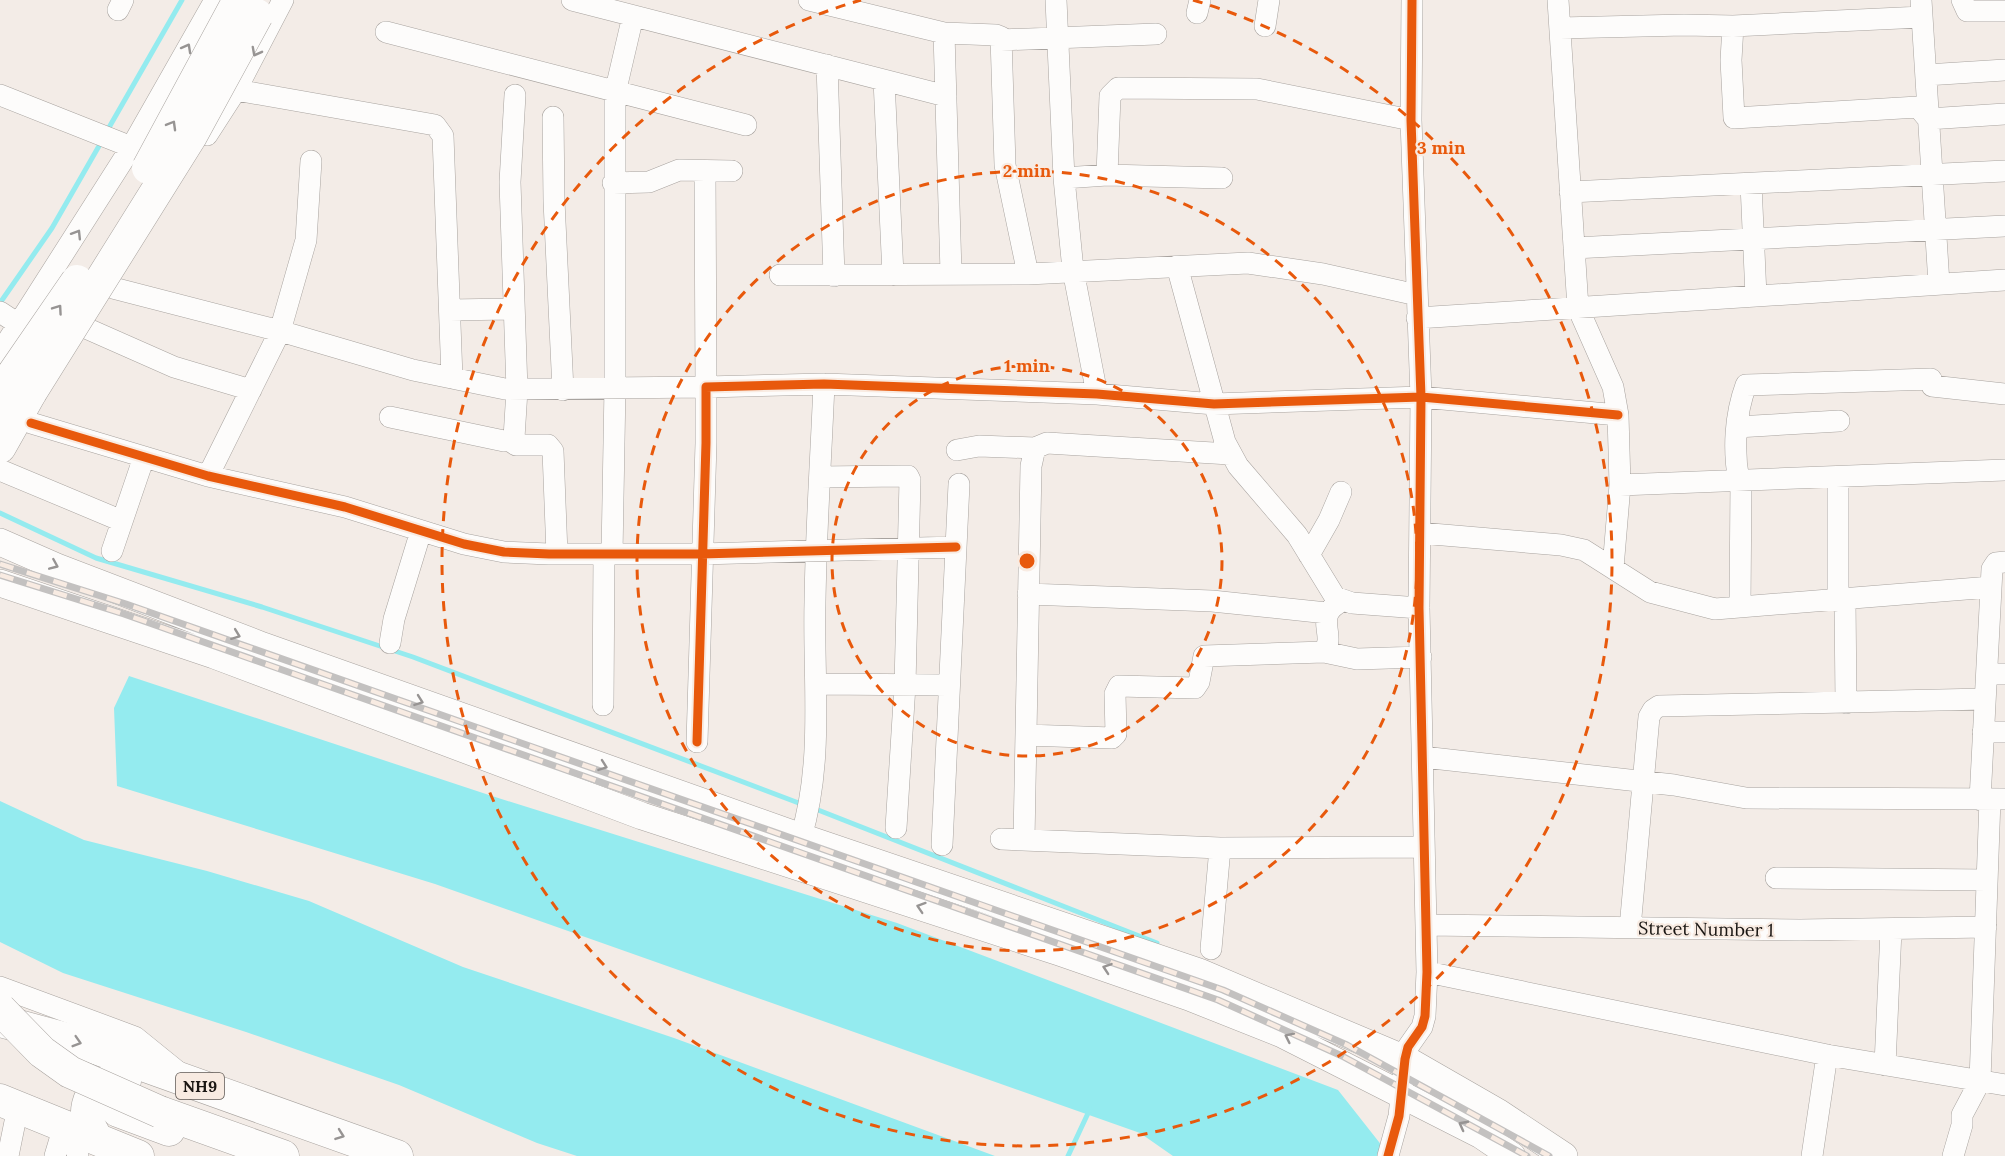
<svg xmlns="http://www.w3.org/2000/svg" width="2005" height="1156" font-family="Lora,serif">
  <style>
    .water { fill: #94ebef }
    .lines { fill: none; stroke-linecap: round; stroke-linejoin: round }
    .stream { stroke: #94ebef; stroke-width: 5 }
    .minor-casing { stroke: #a8a39f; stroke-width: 22 }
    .major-casing { stroke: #a8a39f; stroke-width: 28 }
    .highway-casing { stroke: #a8a39f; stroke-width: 33 }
    .minor { stroke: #fdfcfb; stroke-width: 21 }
    .major { stroke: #fdfcfb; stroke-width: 27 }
    .highway { stroke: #fdfcfb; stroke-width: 32 }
    .rail-casing { stroke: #c3c1c0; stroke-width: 7 }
    .rail { stroke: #f8ebe2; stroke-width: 4.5; stroke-dasharray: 14; stroke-linecap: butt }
    .highway-bridge-casing { stroke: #a8a39f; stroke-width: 33; stroke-linecap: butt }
    .highway-bridge { stroke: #fdfcfb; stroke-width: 32 }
    .cycleway-casing { stroke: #f8ebe2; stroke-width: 13 }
    .cycleway { stroke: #e8590c; stroke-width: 9 }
    .oneway { stroke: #979493 }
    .ring { fill: none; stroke: #e8590c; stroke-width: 3; stroke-dasharray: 10 8 }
    .labels { text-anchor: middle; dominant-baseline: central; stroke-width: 4.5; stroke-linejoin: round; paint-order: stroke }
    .shield { fill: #f8ebe2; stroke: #5d5651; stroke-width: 1.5 }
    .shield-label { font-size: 16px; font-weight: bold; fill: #1a1613 }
    .street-label { font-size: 18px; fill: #1a1613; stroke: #f8ebe2 }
    .centre { fill: #e8590c; stroke: #f8ebe2; stroke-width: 3 }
    .ring-label { font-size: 18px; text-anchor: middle; font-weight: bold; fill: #e8590c; stroke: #f8ebe2; stroke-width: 4.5; stroke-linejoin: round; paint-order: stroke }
  </style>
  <rect width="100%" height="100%" fill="#f3ece7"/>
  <path class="water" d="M129,676L492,796L897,923L1338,1090L1390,1156H1173L1140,1133L435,884L117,786L114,708Z
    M0,801L84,840L207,871L309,901L463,967L674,1038L995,1156H577L537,1143L399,1085L246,1032L63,973L0,942Z"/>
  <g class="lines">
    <path class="stream" d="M107,131L182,0
      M0,303L52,228L103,139
      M0,513L96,558L262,607L413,657L804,805
      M813,808L1157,943
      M1068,1156L1090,1109"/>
    <defs>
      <path id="minor" d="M572,0L946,96
        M809,0L944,33L996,35L1001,37L1005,165L1028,274
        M1056,0L1064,178L1073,270L1097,394
        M1558,0L1578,308L1613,387L1618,415L1620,485L1613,568
        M1921,0L1939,284
        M1962,0L1967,11H2005
        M118,10L123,0
        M1197,13L1200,0
        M1265,26L1269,0
        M1733,26L1731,60L1734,118L1918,107L1928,119L2005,114
        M1560,28L1684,25L1733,26L1922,17
        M386,32L746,125
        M944,33L951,273
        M1001,40L1156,34
        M827,65L834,276
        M1926,75L2005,70
        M884,80L893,275
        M236,90L435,125L443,136L452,378
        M0,95L144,152
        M553,117L554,201L563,390
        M207,135L236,90L283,0
        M1107,175L1110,96L1118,88L1257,89L1411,120
        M1064,178L1107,175L1222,178
        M613,183L649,182L679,170L732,171
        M1751,184L1756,296
        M1570,192L2005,171
        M1574,248L2005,226
        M1177,266L1225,442L1238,466L1297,535L1335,597L1352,603L1419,608
        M780,275L1028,274L1248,263L1323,274L1417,295
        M113,288L280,331L413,370L505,389L706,387L705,171
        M450,310L514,309
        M0,312L32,333
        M1417,318L2005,280
        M88,329L174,367L251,390
        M0,353L132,146L215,0
        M1932,386L2005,394
        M390,417L504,441L514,438L517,390L510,182L515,95
        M31,423L208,476L345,507L464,544L504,552L549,554H701L956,547
        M1737,427L1839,421
        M510,441L516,445H548L553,451L557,554
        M957,450L979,446L1035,448
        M0,470L122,521
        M208,476L280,331L306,240L311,161
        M820,477L902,476H908L910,480L905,685L896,828
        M1838,477V601
        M1739,481C1733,450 1735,415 1746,385L1931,379
        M1620,485L2005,470
        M1420,533L1561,545L1584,550L1650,592L1715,609L1991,587
        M112,551L144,457
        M612,554L615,387V93L633,16
        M1309,555L1329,520L1341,492
        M1028,594L1212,601L1327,613
        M1845,600L1846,703
        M1740,607L1741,481
        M390,643L394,619L421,531
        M1324,652L1357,659L1421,657
        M1987,674H2005
        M817,684L949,685
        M603,705L604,554
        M1983,732H2005
        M1026,735L1112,738L1116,734L1115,694L1119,686L1195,688L1199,682L1204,656L1324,652C1337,633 1312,617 1342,601
        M697,742L706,443V387L824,384L1097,394L1214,404L1421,397L1618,415
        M1423,757L1674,785L1746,798L2005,799
        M1980,800L1992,569L1996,563L2005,562
        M801,837C824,761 813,680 815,602C816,529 821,457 824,384
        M1001,839L1220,848L1424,847
        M1024,840L1031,466L1035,448L1047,443L1230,454
        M942,845L959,484
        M1776,878L1987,880
        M1426,925L1800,930L1986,927
        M1630,928L1649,717L1653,710L1659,706L1985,699
        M1211,949L1220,848
        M1427,972L1827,1055L2005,1085
        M0,987L135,1037L177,1071
        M1885,1065L1891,930
        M70,1128L78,1156
        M8,1156L18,1107
        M55,1156L64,1126
        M1388,1156L1399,1116L1405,1059L1408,1047L1422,1027L1425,1016L1427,972L1419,608L1421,397L1411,120L1412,0
        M1812,1156L1827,1055
        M1953,1156L1962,1125V1115L1980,1081L1990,799"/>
      <path id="major" d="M0,542L57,567L263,646L801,837L1199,972L1405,1059L1499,1113L1564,1156
        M0,583L214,655L642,816L1059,952L1189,997L1282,1034L1481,1135L1512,1156"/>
      <path id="highway" d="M0,400L13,374
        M0,447L31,392
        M4,1022L78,1042L397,1156
        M0,1100L138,1156
        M118,1111L169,1130
        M160,1112L283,1156
        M97,1139C94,1134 90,1127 88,1122C82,1099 101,1074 125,1081"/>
    </defs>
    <use href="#minor" class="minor-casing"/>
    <use href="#major" class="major-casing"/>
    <use href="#highway" class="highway-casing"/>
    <use href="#minor" class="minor"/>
    <use href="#major" class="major"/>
    <use href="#highway" class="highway"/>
    <defs>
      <path id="rail" d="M0,564L126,604L1223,990L1347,1045L1549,1156
        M0,575L124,614L1218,1000L1342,1056L1527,1156"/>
    </defs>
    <use href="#rail" class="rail-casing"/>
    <use href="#rail" class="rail"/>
    <defs>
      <path id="highway-bridge" d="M148,168L236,5
        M13,374L77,281
        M31,392L191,136L257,15
        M0,1009L42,1052L70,1072L160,1112"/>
    </defs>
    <use href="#highway-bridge" class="highway-bridge-casing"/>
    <use href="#highway-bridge" class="highway-bridge"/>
    <defs>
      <path id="cycleway" d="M31,423L208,476L345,507L464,544L504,552L549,554H701L956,547
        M697,742L706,443V387L824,384L1097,394L1214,404L1421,397L1618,415
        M1388,1156L1399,1116L1405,1059L1408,1047L1422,1027L1425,1016L1427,972L1419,608L1421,397L1411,120L1412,0"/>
    </defs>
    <use href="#cycleway" class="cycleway-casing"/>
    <use href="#cycleway" class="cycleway"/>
  </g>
  <defs><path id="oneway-chevron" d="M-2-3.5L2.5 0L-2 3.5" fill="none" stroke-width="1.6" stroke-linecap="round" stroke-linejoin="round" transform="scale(1.5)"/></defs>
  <g class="oneway">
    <use href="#oneway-chevron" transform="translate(187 48) rotate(-61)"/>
    <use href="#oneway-chevron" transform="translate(256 52) rotate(118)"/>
    <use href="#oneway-chevron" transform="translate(172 125) rotate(-60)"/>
    <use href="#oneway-chevron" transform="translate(77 234) rotate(-58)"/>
    <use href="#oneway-chevron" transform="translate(58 309) rotate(-55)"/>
    <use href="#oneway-chevron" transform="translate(54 565) rotate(23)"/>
    <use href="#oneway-chevron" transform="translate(236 635) rotate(21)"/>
    <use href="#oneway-chevron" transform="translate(419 701) rotate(20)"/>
    <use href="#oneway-chevron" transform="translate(603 766) rotate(20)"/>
    <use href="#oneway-chevron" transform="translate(921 907) rotate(-162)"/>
    <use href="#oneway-chevron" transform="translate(1107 968) rotate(-161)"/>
    <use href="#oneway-chevron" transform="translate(1289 1037) rotate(-154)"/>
    <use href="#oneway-chevron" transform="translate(77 1042) rotate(17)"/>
    <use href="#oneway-chevron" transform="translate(1463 1125) rotate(-152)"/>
    <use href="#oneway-chevron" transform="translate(340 1135) rotate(20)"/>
  </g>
  <g class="ring">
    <circle cx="1027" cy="561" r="195"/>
    <circle cx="1027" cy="561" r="390"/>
    <path d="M1193 0A585 585 0 1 1 861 0"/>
  </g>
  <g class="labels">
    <rect class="shield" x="176" y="1073" width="48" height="26" rx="4.5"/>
    <g class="shield-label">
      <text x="200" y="1086">NH9</text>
    </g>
    <g class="street-label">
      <text transform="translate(1706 929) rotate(1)">Street Number 1</text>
    </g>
  </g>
  <circle cx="1027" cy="561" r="9" class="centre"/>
  <g class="ring-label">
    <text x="1441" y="154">3 min</text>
    <text x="1027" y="177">2 min</text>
    <text x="1027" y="372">1 min</text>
  </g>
</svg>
